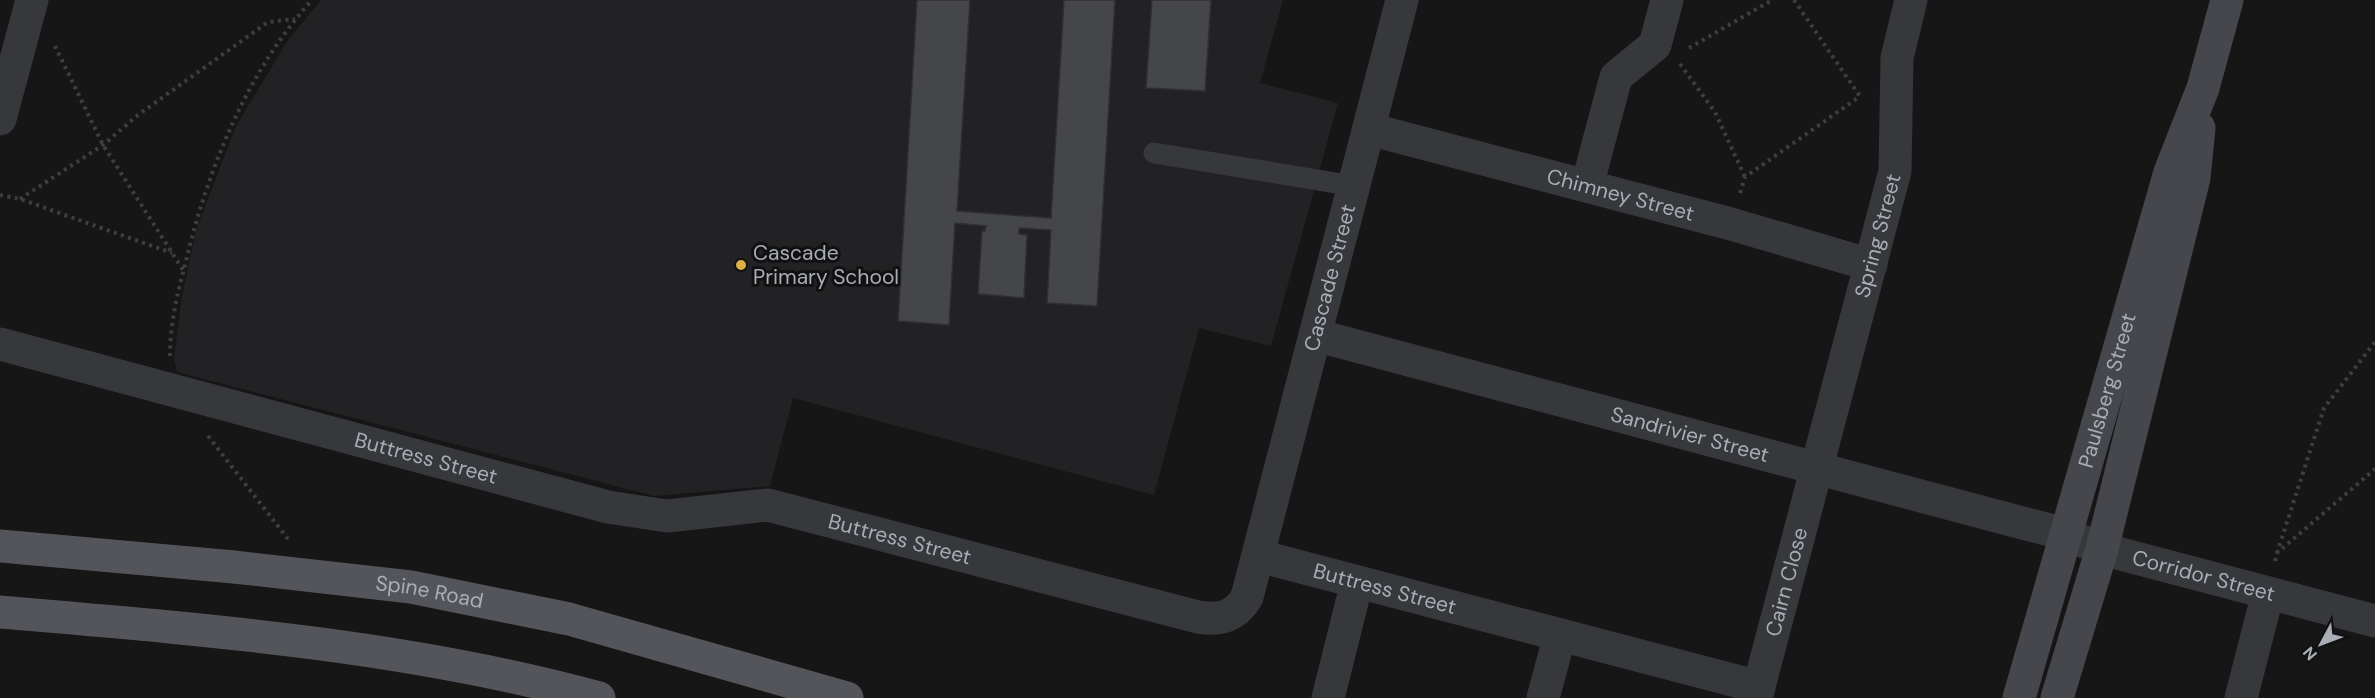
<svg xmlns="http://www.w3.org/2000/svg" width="2375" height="698" font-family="'DM Sans',sans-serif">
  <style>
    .built { fill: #222224 }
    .building { fill: #45464a; stroke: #303033; stroke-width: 1.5 }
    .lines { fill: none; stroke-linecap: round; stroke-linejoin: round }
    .path { stroke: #3d3f43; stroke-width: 4; stroke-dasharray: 3 4.5; stroke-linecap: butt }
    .lane { stroke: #37383c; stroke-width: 21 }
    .street { stroke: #37383c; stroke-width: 33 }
    .secondary { stroke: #45474c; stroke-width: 33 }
    .primary { stroke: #54555a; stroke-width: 33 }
    .poi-dot { fill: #ddaf48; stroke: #111112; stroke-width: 2 }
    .labels { text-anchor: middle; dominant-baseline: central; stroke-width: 6; stroke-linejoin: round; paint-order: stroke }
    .street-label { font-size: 21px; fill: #a9adb6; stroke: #111112 }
    .poi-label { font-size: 21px; fill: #a9adb6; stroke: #111112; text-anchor: start }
  </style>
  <rect width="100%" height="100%" fill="#161617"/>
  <path class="built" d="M321,0H1283L1260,83L1338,103L1271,346L1199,328L1154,495L793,398L770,486L654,496L177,372L174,358L181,301L196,230L236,126L288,40Z"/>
  <path class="building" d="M917,0H970L957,211L1051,218L1064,0H1115L1097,306L1047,303L1051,230L1019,228V234L1027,235L1024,298L978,294L982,231H985L986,226L955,223L949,325L898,321Z
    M1152,0H1211L1205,91L1146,88Z"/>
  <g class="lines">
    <path class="path" d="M1794,0L1861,98
      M55,46L103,145L183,270
      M1689,48L1772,0
      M1680,64L1715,112L1745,177
      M1740,193L1745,177L1859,97
      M0,195L20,199L172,253
      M20,199L103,145L138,115L268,22L295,19
      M170,356C170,325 177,295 185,265C207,171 246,73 312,0
      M208,436L288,539
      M2277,553L2324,408L2375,342
      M2275,561L2277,553L2375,469"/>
    <path class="lane" d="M1154,153L1354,186"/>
    <g class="street">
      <path d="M0,119L32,0"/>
      <path id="s1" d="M1369,129L1731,224L1871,265"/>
      <path d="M1587,186L1616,77L1655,45L1667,0"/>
      <path id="s2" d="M1315,335L2015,521L2065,534L2102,549L2375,621"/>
      <path id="s3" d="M0,344L608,507L667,516L768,505L1198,617C1220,621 1236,616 1247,597L1402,0"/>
      <path id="s4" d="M1259,556L1759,687"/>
      <path d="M1328,698L1357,582"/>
      <path d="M1543,698L1560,635"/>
      <path id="s5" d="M1756,698L1895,171L1897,58L1911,0"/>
      <path d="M2241,698L2268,593"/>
    </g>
    <g class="secondary">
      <path id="s6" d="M2019,698L2170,172L2203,88L2227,0"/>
      <path d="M2057,698L2102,549L2194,178L2199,128"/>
    </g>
    <g class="primary">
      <path id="s7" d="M0,546L234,567L411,587L569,619L847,698"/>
      <path d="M0,612C199,629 406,645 599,698"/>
    </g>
  </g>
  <circle class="poi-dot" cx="741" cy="265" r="6"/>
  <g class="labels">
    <g class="street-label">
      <text stroke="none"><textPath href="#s1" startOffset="260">Chimney Street</textPath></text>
      <text stroke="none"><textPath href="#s5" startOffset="478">Spring Street</textPath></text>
      <text stroke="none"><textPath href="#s3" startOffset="1622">Cascade Street</textPath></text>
      <text stroke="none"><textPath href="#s6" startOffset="320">Paulsberg Street</textPath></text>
      <text stroke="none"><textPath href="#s2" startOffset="388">Sandrivier Street</textPath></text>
      <text stroke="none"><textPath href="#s3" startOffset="441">Buttress Street</textPath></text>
      <text stroke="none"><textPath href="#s3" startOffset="927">Buttress Street</textPath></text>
      <text stroke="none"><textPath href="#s2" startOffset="921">Corridor Street</textPath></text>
      <text stroke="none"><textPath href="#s5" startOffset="120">Cairn Close</textPath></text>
      <text stroke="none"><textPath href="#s4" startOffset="130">Buttress Street</textPath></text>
      <text stroke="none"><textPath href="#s7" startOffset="432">Spine Road</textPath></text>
    </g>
    <g class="poi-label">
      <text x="753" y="253">Cascade<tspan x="753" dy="24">Primary School</tspan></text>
    </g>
  </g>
  <g transform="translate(2321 644) rotate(229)" stroke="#111112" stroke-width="4.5" paint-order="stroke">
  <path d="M0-4.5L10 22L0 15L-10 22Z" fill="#a9adb6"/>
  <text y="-9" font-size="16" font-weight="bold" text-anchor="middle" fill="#a9adb6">N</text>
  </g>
</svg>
